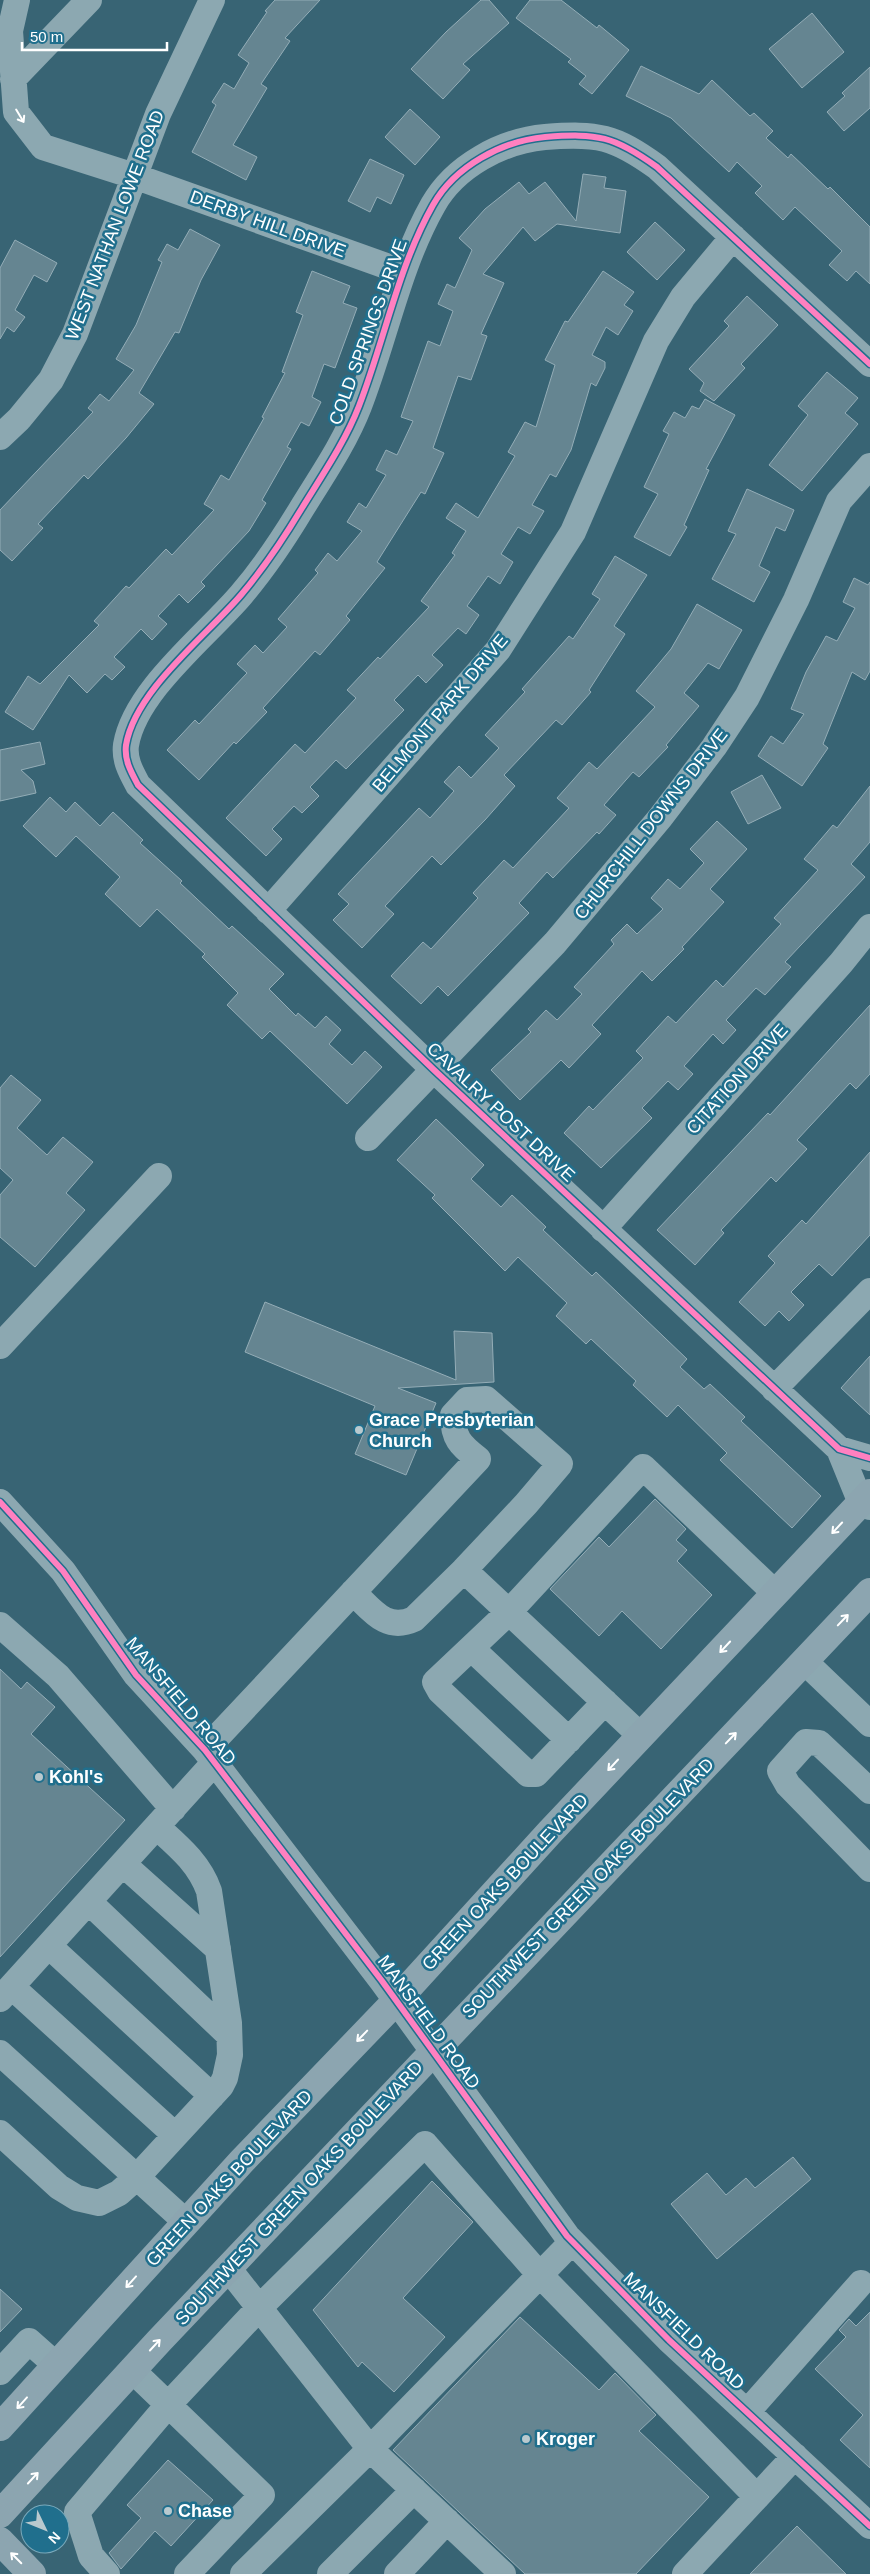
<svg xmlns="http://www.w3.org/2000/svg" width="870" height="2574" font-family="Helvetica,sans-serif">
  <style>
    .building { fill: #658591; stroke: #94adb7 }
    .lines { fill: none; stroke-linecap: round; stroke-linejoin: round }
    .minor { stroke: #8ca8b1; stroke-width: 26 }
    .major { stroke: #8ca5b0; stroke-width: 28 }
    .cycleway-casing { stroke: #206f8d; stroke-width: 9 }
    .cycleway { stroke: #ff80c0; stroke-width: 6 }
    .oneway { stroke: #fff }
    .poi-dot { fill: #b9c9ce; stroke: #206f8d; stroke-width: 2 }
    .labels { text-anchor: middle; dominant-baseline: central; stroke-width: 5; stroke-linejoin: round; paint-order: stroke }
    .street-label { font-size: 18px; fill: #fff; stroke: #206f8d }
    .poi-label { font-size: 18px; font-weight: bold; fill: #fff; stroke: #206f8d; text-anchor: start }
  </style>
  <rect width="100%" height="100%" fill="#386474"/>
  <path class="building" d="M275,0H320L285,38L290,41L261,84L267,88L233,145L257,157L246,180L192,152L216,105L212,102L224,83L234,89L249,63L238,55L267,12L265,11Z
    M481,0H489L509,23L463,64L470,70L443,99L411,69L446,32Z
    M530,0H561L597,28L599,25L629,50L592,94L579,84L586,76L568,62L571,59L516,18Z
    M812,13L844,52L802,88L769,49Z
    M641,66L699,94L712,80L750,116L754,113L773,131L766,138L788,158L791,154L828,189L830,187L870,227V284L856,271L847,281L829,265L842,251L795,207L783,220L755,193L762,186L737,162L729,172L671,118L626,96Z
    M870,67V108L844,131L827,112L845,96L842,93Z
    M410,109L440,137L415,165L385,137Z
    M370,159L404,175L391,204L377,197L370,212L348,201Z
    M583,174L606,177L604,188L626,191L620,233L557,224L535,241L523,227L483,274L504,283L481,334L487,336L471,380L458,376L433,448L444,453L425,494L421,492L377,562L385,568L346,616L350,620L320,655L315,651L263,708L267,712L236,744L234,742L199,780L167,750L195,720L199,724L247,673L237,664L255,645L263,653L287,627L278,619L318,573L315,570L328,553L337,561L362,531L347,522L359,503L366,508L386,475L376,470L386,450L397,455L413,421L401,417L428,341L440,346L453,311L438,304L447,284L455,288L472,250L459,238L485,209L519,182L529,194L545,182L576,221Z
    M655,222L685,250L657,280L627,252Z
    M190,229L220,245L201,280L179,333L175,332L139,393L154,404L126,438L88,479L84,475L38,524L43,528L12,561L0,550V510L93,412L88,408L100,394L109,401L134,370L116,359L136,325L162,262L158,260L167,244L178,250Z
    M15,240L57,263L47,282L34,275L15,310L25,317L14,332L7,327L0,339V268Z
    M312,271L350,286L343,303L357,308L335,368L324,364L312,397L321,402L309,426L301,422L287,447L291,449L262,500L266,503L249,531L201,582L205,586L188,603L179,594L158,616L167,624L152,640L141,629L114,657L125,667L112,680L105,674L87,693L69,675L33,730L5,712L28,676L40,684L99,625L94,621L126,586L129,588L166,549L172,555L214,510L204,504L221,475L229,480L264,418L262,417L285,373L282,372L303,315L296,312Z
    M603,271L634,292L624,305L633,311L618,335L606,327L592,355L605,362V368L596,386L591,383L571,450L556,477L550,474L532,505L544,511L530,534L518,527L501,554L513,562L500,584L488,576L467,606L479,615L466,634L458,628L432,655L443,665L426,683L418,675L394,700L404,710L346,769L336,760L310,787L319,796L302,813L294,806L272,829L282,839L266,856L226,818L295,744L305,753L356,698L347,690L378,657L380,659L429,607L421,601L455,555L452,553L466,531L446,518L456,503L478,518L515,456L508,452L525,422L536,427L555,365L545,360L565,321L568,322Z
    M747,296L778,325L741,364L745,368L714,401L700,391L704,383L689,369L729,326L724,321Z
    M827,372L858,398L845,413L858,424L802,491L769,465L808,415L798,406Z
    M705,399L735,415L706,469L709,470L684,525L687,527L670,556L634,537L658,494L644,487L669,434L663,431L674,412L685,418L692,406L699,409Z
    M747,489L794,510L785,531L776,527L759,566L770,572L754,602L712,579L736,534L728,531Z
    M615,556L647,575L614,626L625,634L589,690L591,692L562,725L556,720L504,775L515,786L485,820L441,865L432,856L385,906L394,914L362,948L333,920L349,904L338,894L419,808L430,818L454,791L444,782L459,766L471,778L499,748L485,735L525,692L522,689L569,636L573,639L600,599L592,594Z
    M854,578L868,585L870,582V671L865,680L852,672L823,744L828,748L802,786L758,756L771,736L783,744L804,714L791,709L806,672L826,636L837,641L855,608L843,602Z
    M697,604L742,630L719,669L708,663L684,693L699,706L666,745L668,747L639,777L633,772L604,805L616,815L599,834L597,832L553,878L547,872L519,903L529,913L448,996L438,986L421,1004L391,976L423,942L431,949L478,898L473,893L504,860L513,868L569,808L557,798L589,762L597,769L655,707L636,691L671,649Z
    M40,742L45,764L21,770L33,781L36,793L0,801V750Z
    M762,775L781,808L748,824L731,792Z
    M870,786V842L851,864L865,877L785,962L791,967L765,995L756,988L726,1020L736,1030L723,1044L713,1034L684,1066L693,1074L678,1090L668,1081L642,1108L652,1118L601,1168L564,1133L589,1106L593,1110L643,1058L636,1051L668,1016L676,1023L716,980L723,987L781,924L774,918L818,870L804,859L833,825L837,828Z
    M50,797L66,812L75,802L100,826L113,812L143,840L140,843L182,881L180,883L229,929L232,926L284,974L269,989L296,1016L298,1013L315,1028L326,1016L341,1030L329,1044L352,1065L365,1051L382,1067L347,1104L270,1031L262,1039L227,1005L238,993L202,957L205,954L157,909L140,927L105,894L120,877L76,836L56,857L23,826Z
    M717,821L747,849L710,889L724,902L682,947L684,949L652,981L642,971L592,1025L601,1034L569,1068L561,1060L520,1100L491,1070L531,1032L528,1029L546,1010L557,1020L582,994L574,987L614,944L611,940L627,924L637,934L663,909L651,898L668,879L680,889L704,863L690,849Z
    M870,1005V1074L856,1089L850,1083L797,1140L807,1149L776,1182L771,1177L721,1230L724,1233L695,1265L657,1230L768,1113L770,1115Z
    M11,1075L41,1100L17,1128L47,1155L63,1137L93,1162L66,1193L85,1210L35,1267L0,1237V1195L13,1180L0,1168V1088Z
    M436,1119L484,1165L471,1179L501,1207L512,1195L546,1227L543,1230L592,1276L596,1272L687,1359L680,1367L704,1389L710,1384L745,1417L741,1421L821,1496L792,1528L720,1460L727,1453L678,1405L667,1417L633,1385L636,1381L591,1339L586,1344L556,1316L567,1303L518,1257L505,1271L432,1198L435,1195L397,1160Z
    M870,1152V1235L832,1276L819,1264L791,1292L804,1305L789,1321L779,1311L765,1326L739,1302L775,1263L768,1256L802,1220L806,1224Z
    M265,1302L456,1380L454,1331L492,1333L494,1382L398,1388L436,1403L406,1475L355,1454L375,1406L245,1352Z
    M870,1356V1415L841,1388Z
    M655,1499L686,1529L676,1540L687,1550L677,1561L712,1595L661,1649L622,1611L599,1636L550,1589L599,1537L609,1547Z
    M0,1669L21,1689L27,1682L55,1707L31,1734L125,1820L0,1957Z
    M793,2157L811,2179L717,2259L671,2204L707,2173L726,2195L746,2178L755,2188Z
    M432,2181L473,2222L403,2298L445,2337L394,2392L362,2362L358,2367L313,2310Z
    M0,2289L22,2309L0,2332Z
    M870,2312V2468L840,2440L863,2415L815,2369L846,2337L839,2330L849,2319L856,2326Z
    M520,2317L599,2390L615,2373L656,2415L639,2431L709,2497L636,2574H525L393,2450Z
    M168,2460L213,2500L171,2546L155,2531L121,2569L109,2553L141,2518L127,2505Z
    M797,2526L846,2574H750Z"/>
  <g class="lines">
    <path class="minor" d="M17,0L10,31L16,112L43,147L134,176L403,272
      M13,79L89,0
      M870,364L657,167C614,136 598,133 545,137C502,141 455,166 433,205C398,267 385,339 359,406C345,442 323,474 302,508C284,538 264,568 241,595C205,637 135,691 126,745C124,760 131,772 138,785L434,1070L839,1449L870,1458
      M0,437L19,419L51,380L75,334L158,114L212,0
      M268,911L498,650L573,532L656,341L683,297L733,237
      M368,1138L555,943L660,818L714,747L747,697L796,600L839,501L870,466
      M603,1229L841,963L870,927
      M0,1346L159,1176
      M774,1389L870,1291
      M839,1449L861,1503L870,1507
      M0,1502L63,1571L136,1675L205,1750L382,1981L567,2236L669,2340L870,2526
      M353,1592C372,1610 386,1632 414,1619L464,1570
      M0,1625L58,1676L173,1809
      M471,1648L569,1740
      M804,1661L870,1724
      M605,1702L536,1774H528L440,1691L435,1682L509,1612L643,1467L775,1593
      M205,1750L478,1459C460,1445 453,1438 453,1415L467,1400L486,1399L560,1464L526,1504L464,1570L641,1736
      M870,1791L819,1743L806,1742L780,1771L788,1785L870,1869
      M123,1864L218,1949
      M89,1902L229,2035
      M49,1946L212,2096
      M12,1987L175,2135
      M0,1999L214,1763
      M0,2053L186,2222
      M0,2133L59,2187L77,2198L99,2203L119,2193L137,2177L221,2086L225,2078L230,2055L229,2023L209,1891C199,1863 178,1846 157,1827
      M228,2268L370,2449L572,2242
      M132,2370L262,2495L187,2574
      M0,2372L29,2341L56,2365
      M747,2412L861,2283
      M107,2574L91,2556L77,2512L168,2405L260,2307L425,2144L539,2274L757,2497
      M243,2574L370,2449L503,2574
      M330,2574L414,2490
      M397,2574L447,2521
      M685,2574L795,2456"/>
    <path class="major" d="M0,2427L242,2161L396,2001L550,1832L870,1493
      M0,2514L159,2341L870,1592
      M0,2541L32,2574"/>
    <defs>
      <path id="cycleway" d="M870,364L657,167C614,136 598,133 545,137C502,141 455,166 433,205C398,267 385,339 359,406C345,442 323,474 302,508C284,538 264,568 241,595C205,637 135,691 126,745C124,760 131,772 138,785L434,1070L839,1449L870,1458
        M0,1502L63,1571L136,1675L205,1750L382,1981L567,2236L669,2340L870,2526"/>
    </defs>
    <use href="#cycleway" class="cycleway-casing"/>
    <use href="#cycleway" class="cycleway"/>
  </g>
  <defs><path id="oneway-shaft" d="M-6 0H5M1.5-3L5.5 0L1.5 3" fill="none" stroke-width="1.6" stroke-linecap="round" stroke-linejoin="round" transform="scale(1.25)"/></defs>
  <g class="oneway">
    <use href="#oneway-shaft" transform="translate(20 116) rotate(59)"/>
    <use href="#oneway-shaft" transform="translate(837 1528) rotate(133)"/>
    <use href="#oneway-shaft" transform="translate(843 1620) rotate(-46)"/>
    <use href="#oneway-shaft" transform="translate(725 1647) rotate(133)"/>
    <use href="#oneway-shaft" transform="translate(731 1738) rotate(-46)"/>
    <use href="#oneway-shaft" transform="translate(613 1765) rotate(133)"/>
    <use href="#oneway-shaft" transform="translate(362 2036) rotate(134)"/>
    <use href="#oneway-shaft" transform="translate(131 2282) rotate(132)"/>
    <use href="#oneway-shaft" transform="translate(155 2345) rotate(-47)"/>
    <use href="#oneway-shaft" transform="translate(22 2403) rotate(132)"/>
    <use href="#oneway-shaft" transform="translate(33 2478) rotate(-47)"/>
    <use href="#oneway-shaft" transform="translate(16 2558) rotate(-135)"/>
  </g>
  <g class="poi-dot">
    <circle cx="359" cy="1430" r="5"/>
    <circle cx="39" cy="1777" r="5"/>
    <circle cx="526" cy="2439" r="5"/>
    <circle cx="168" cy="2511" r="5"/>
  </g>
  <g class="labels">
    <g class="street-label">
      <text transform="translate(268 224) rotate(20)">DERBY HILL DRIVE</text>
      <text transform="translate(115 225) rotate(-69)">WEST NATHAN LOWE ROAD</text>
      <text transform="translate(368 332) rotate(-70)">COLD SPRINGS DRIVE</text>
      <text transform="translate(440 713) rotate(-50)">BELMONT PARK DRIVE</text>
      <text transform="translate(651 824) rotate(-52)">CHURCHILL DOWNS DRIVE</text>
      <text transform="translate(737 1079) rotate(-48)">CITATION DRIVE</text>
      <text transform="translate(501 1112) rotate(43)">CAVALRY POST DRIVE</text>
      <text transform="translate(181 1701) rotate(50)">MANSFIELD ROAD</text>
      <text transform="translate(505 1882) rotate(-47)">GREEN OAKS BOULEVARD</text>
      <text transform="translate(588 1888) rotate(-46)">SOUTHWEST GREEN OAKS BOULEVARD</text>
      <text transform="translate(429 2022) rotate(54)">MANSFIELD ROAD</text>
      <text transform="translate(229 2178) rotate(-47)">GREEN OAKS BOULEVARD</text>
      <text transform="translate(299 2193) rotate(-47)">SOUTHWEST GREEN OAKS BOULEVARD</text>
      <text transform="translate(684 2331) rotate(44)">MANSFIELD ROAD</text>
    </g>
    <g class="poi-label">
      <text x="369" y="1420">Grace Presbyterian<tspan x="369" dy="21">Church</tspan></text>
      <text x="49" y="1777">Kohl's</text>
      <text x="536" y="2439">Kroger</text>
      <text x="178" y="2511">Chase</text>
    </g>
  </g>
  <g transform="translate(45 2529) rotate(133)"><circle r="24" fill="#206f8d" stroke="#79a9bb"/>
  <path d="M0-4L9 19L0 12L-9 19Z" fill="#b9c9ce"/>
  <text y="-8" font-size="14" font-weight="bold" text-anchor="middle" fill="#ffffff">N</text>
  </g>
  <path d="M22 42v8h145v-8" fill="none" stroke="#ffffff" stroke-width="2.5"/>
  <text x="30" y="42" font-size="15" fill="#ffffff" stroke="#206f8d" stroke-width="4" paint-order="stroke">50 m</text>
</svg>
